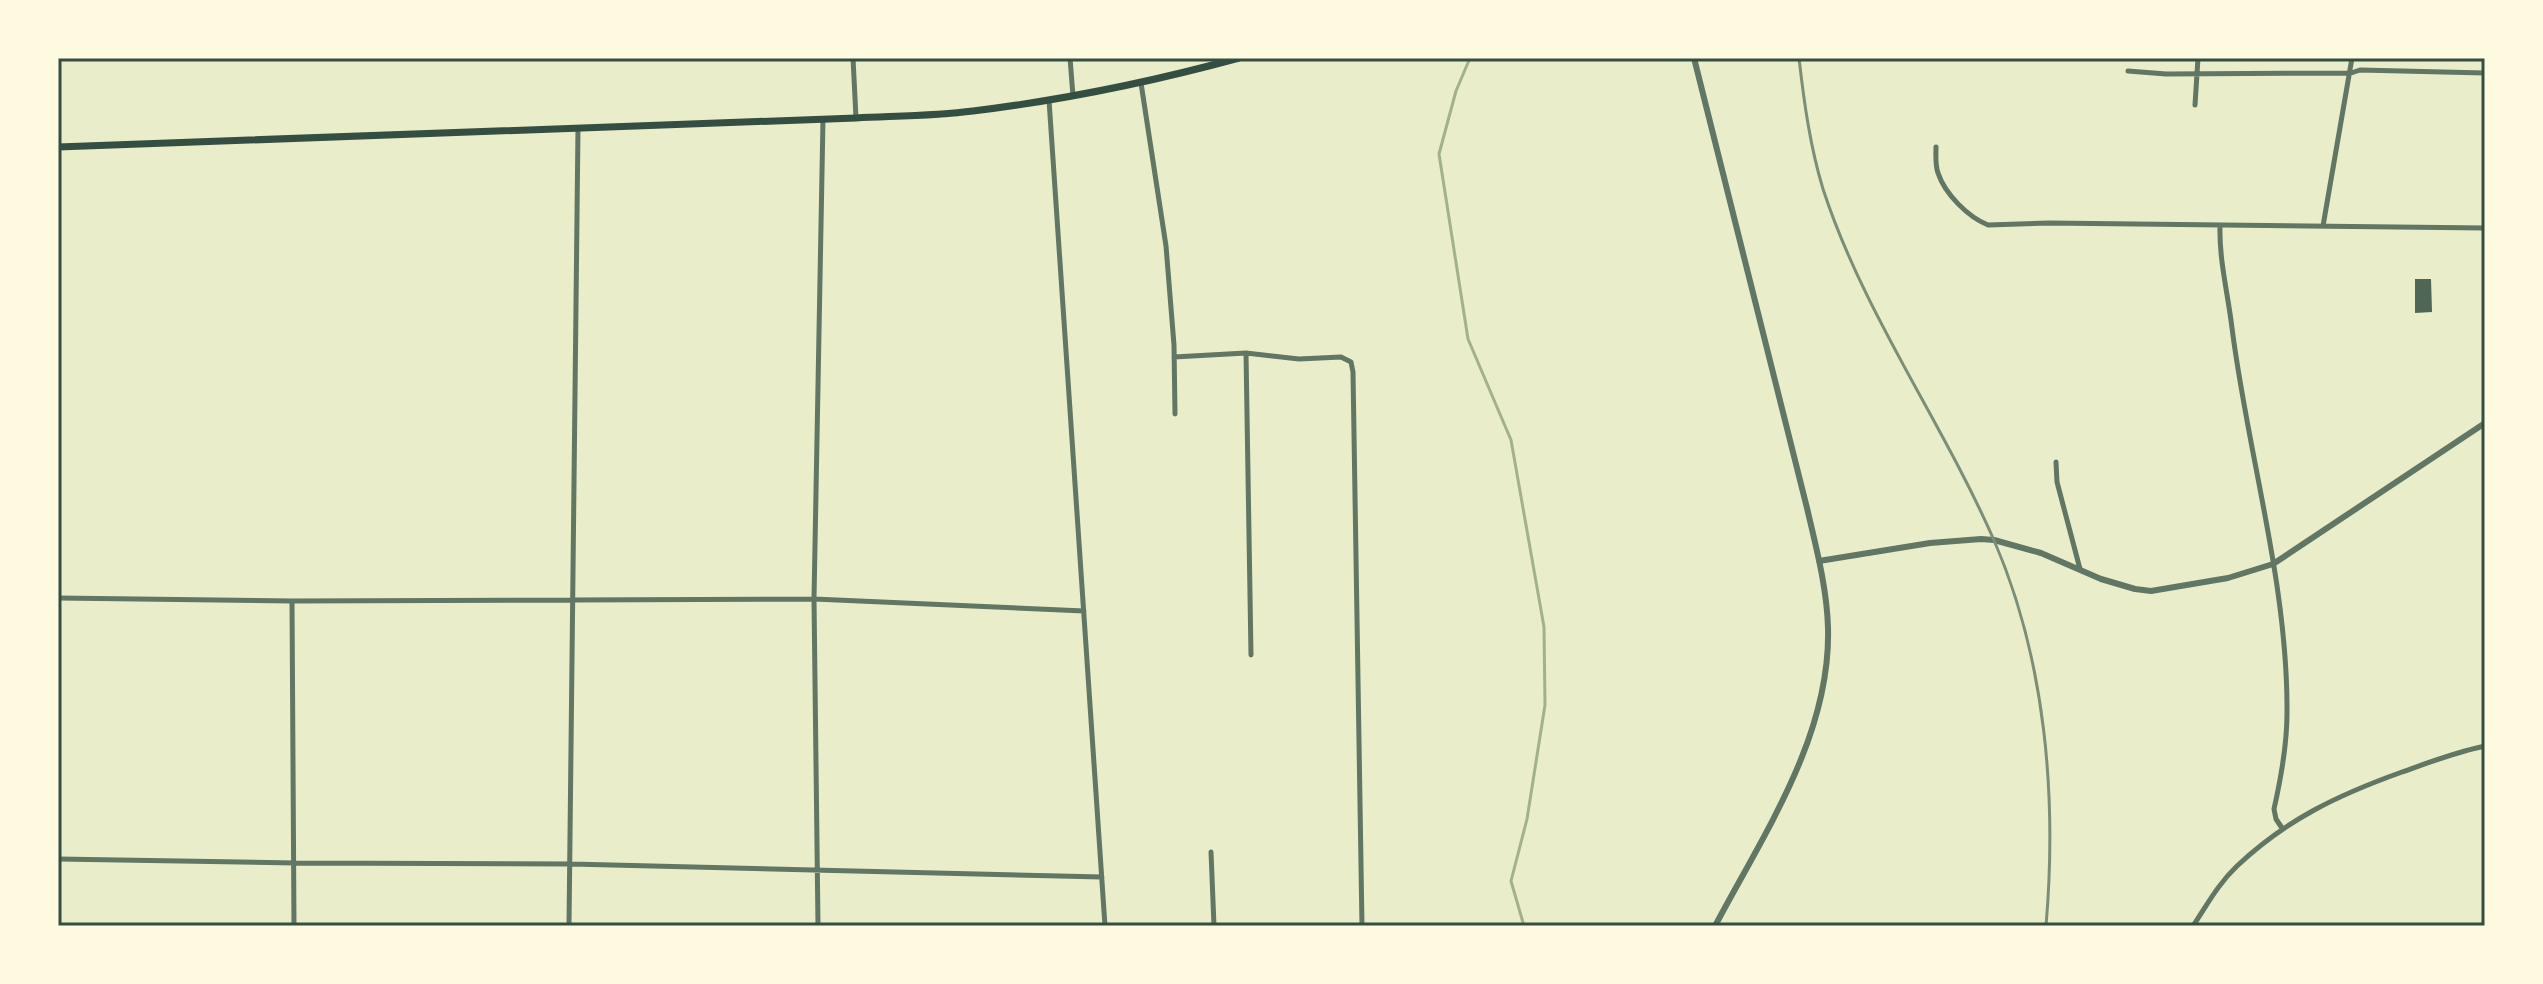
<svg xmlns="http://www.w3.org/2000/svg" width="2543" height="984" font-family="'PT Sans Narrow',sans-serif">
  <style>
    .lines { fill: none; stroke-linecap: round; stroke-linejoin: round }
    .stream { stroke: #a3b18a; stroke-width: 3 }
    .building { fill: #4f6655 }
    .minor { stroke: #617663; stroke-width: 5 }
    .tertiary { stroke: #617663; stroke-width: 6 }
    .primary { stroke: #344e41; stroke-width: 7 }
    .rail { stroke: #7c8e77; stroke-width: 3 }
    .neatline { fill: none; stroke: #344e41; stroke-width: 3 }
  </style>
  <rect width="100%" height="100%" fill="#e9edc9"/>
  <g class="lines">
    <path class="stream" d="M1470,58L1456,91L1439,154L1468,339L1511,440L1544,627L1545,705L1527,819L1511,881L1524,926"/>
  </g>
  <path class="building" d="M2415,279H2431L2432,312L2415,313Z"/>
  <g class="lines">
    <path class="minor" d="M853,58L856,118
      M1070,58L1073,96
      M2128,71L2166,74L2351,73L2360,70L2485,73
      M1141,83L1166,246L1174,345L1175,414
      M1049,100L1105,926
      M2195,105L2198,58
      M1936,147C1936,155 1935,165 1938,173C1945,194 1968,217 1988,225L2049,223L2485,228
      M2220,226C2219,260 2228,294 2232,328C2248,455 2288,584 2287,713C2287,745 2281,778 2274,809L2276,819L2282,828
      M2323,226L2352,58
      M1246,353L1251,655
      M1174,357L1246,353L1299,359L1341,357L1351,362L1353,372L1362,926
      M2056,462L2057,482L2080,569
      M58,598L292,601L814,599L1084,611
      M292,601L294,926
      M1211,852L1214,926
      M58,859L295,863L571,864L1102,877
      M569,926L578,128
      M818,926L814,599L823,119
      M2193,926C2207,905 2218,884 2237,866C2287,819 2338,795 2402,772C2430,762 2456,752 2485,746"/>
    <path class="tertiary" d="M1694,58L1807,508C1816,547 1827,588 1828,628C1831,736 1763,835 1715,926
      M1819,561L1930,543L1981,539L1994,540L2041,553L2101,579L2135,589L2151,591L2228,578L2273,564L2485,423"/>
    <path class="primary" d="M58,147L856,118C895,116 934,116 973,111C1063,100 1151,82 1239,58"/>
    <path class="rail" d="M1799,58C1804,102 1810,146 1823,189C1863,312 1941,420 1993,538C2046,659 2057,797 2046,926"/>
  </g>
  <rect width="2543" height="984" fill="none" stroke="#fefae0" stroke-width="120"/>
  <rect x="60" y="60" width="2423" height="864" class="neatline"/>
</svg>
